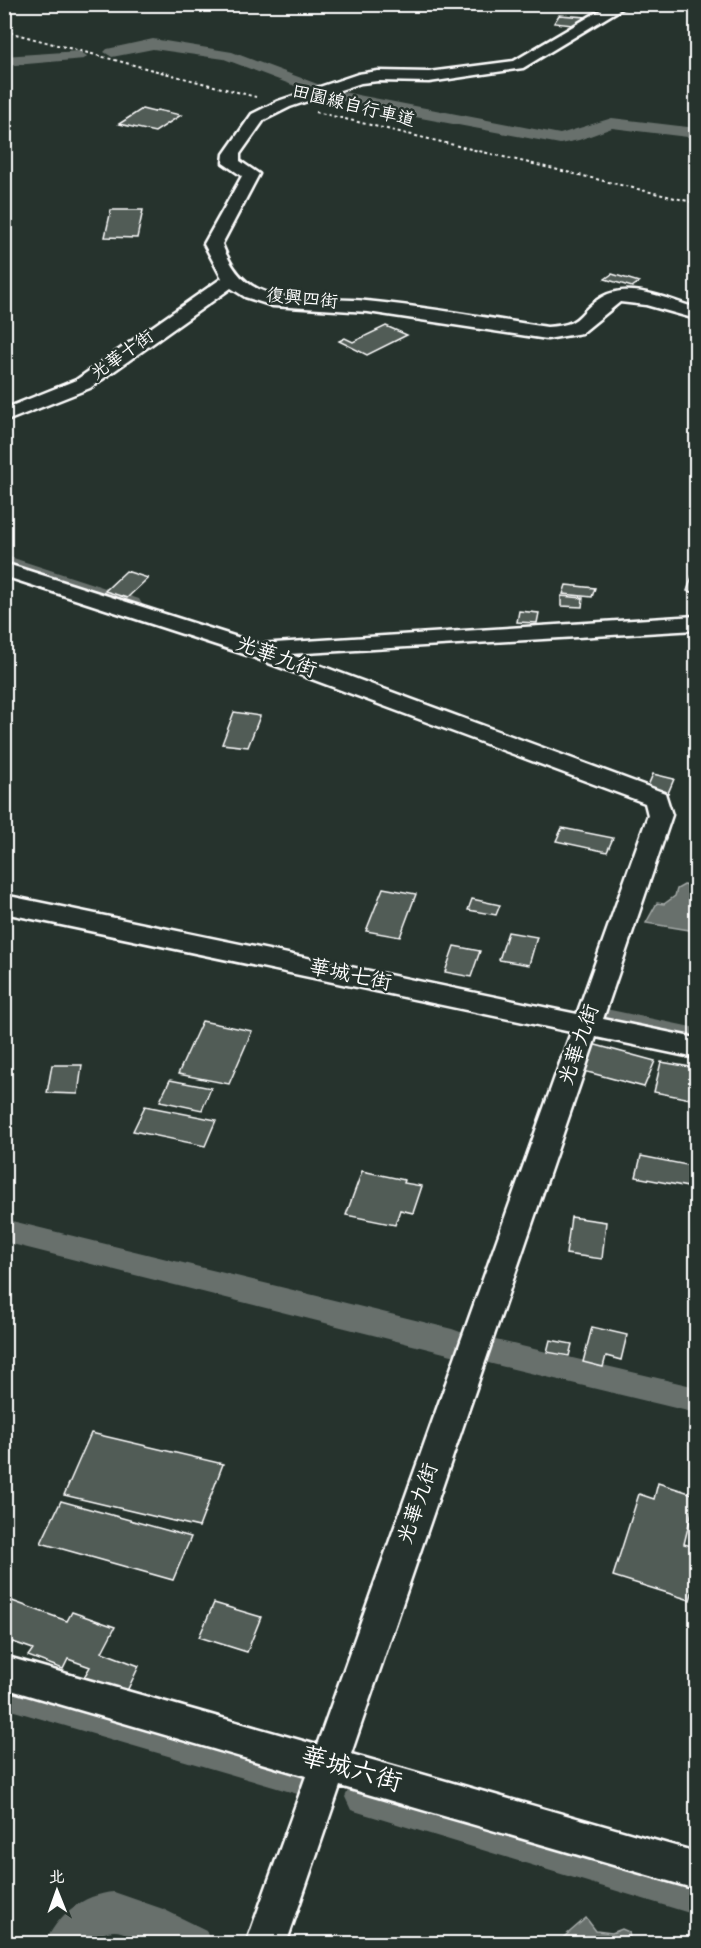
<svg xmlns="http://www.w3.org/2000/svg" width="701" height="1948" font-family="'Indie Flower','LXGW WenKai TC',sans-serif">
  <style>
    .water { fill: #67706c; stroke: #a4a9a7; stroke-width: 1.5 }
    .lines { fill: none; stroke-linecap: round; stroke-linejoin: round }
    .canal { fill: #67706c; fill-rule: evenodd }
    .building { fill: #515c57; stroke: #fff; stroke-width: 1.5 }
    .minor-casing { stroke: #fff; stroke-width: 5 }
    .path { stroke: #fff; stroke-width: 2; stroke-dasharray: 3 3; stroke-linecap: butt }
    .minor { fill: #26332d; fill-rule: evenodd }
    .labels { text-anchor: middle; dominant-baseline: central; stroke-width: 5; stroke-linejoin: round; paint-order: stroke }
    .far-street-label { font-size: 18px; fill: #fff; stroke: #26332d }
    .street-label { font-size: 21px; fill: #fff; stroke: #26332d }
    .near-street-label { font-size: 26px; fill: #fff; stroke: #26332d }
  </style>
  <rect width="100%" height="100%" fill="#26332d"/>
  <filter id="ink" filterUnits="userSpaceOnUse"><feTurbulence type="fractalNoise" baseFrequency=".0167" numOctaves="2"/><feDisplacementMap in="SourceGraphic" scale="12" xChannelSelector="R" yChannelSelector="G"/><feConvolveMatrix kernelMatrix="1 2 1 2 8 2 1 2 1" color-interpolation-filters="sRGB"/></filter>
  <g filter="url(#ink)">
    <path class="water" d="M684,885L696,886V931L646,923L657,903L664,904L675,896L677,889Z
      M586,1918L596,1931L612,1933L622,1929L629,1932L631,1943H557Z"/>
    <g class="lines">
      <path class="canal" d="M153,39L232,52L320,85L322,88L560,134L612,118L696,128V138L612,128L579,140L560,144L410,116L318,95L316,92L308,91L224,59L153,49L112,57L104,52L107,49Z
        M79,51L87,56L84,59L4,66V56Z
        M4,555L139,599L142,604L139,609L131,611L123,609L4,568Z
        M606,1009L696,1028V1048L596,1026L592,1019L596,1012Z
        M4,1219L452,1329L463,1333L468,1342L463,1351L452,1355L4,1242Z
        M487,1338L696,1387V1413L476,1360L471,1351L476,1342Z
        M4,1675L301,1759L314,1765L320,1777L314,1789L301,1795L4,1708Z
        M364,1779L696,1877V1915L351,1810L345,1797L351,1784Z
        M114,1892L163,1909L206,1930L211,1944C196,1944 164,1947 150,1943C124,1937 115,1919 91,1944H45C56,1916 83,1894 114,1892Z"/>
    </g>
    <path class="building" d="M559,15L586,17L582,26L554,23Z
      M142,109L154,112L157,110L181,115L155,132L119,124Z
      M111,210H143L137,238L105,237Z
      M612,274L639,282L632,287L605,279Z
      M386,326L407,335L367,355L339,341L345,338L353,342Z
      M126,571L148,578L127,598L105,591Z
      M694,571L696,572V593L687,591Z
      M566,585L595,588L592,597L563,594Z
      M561,596L583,598L582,607L561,606Z
      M519,611L539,613L537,623L517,622Z
      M234,712L260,716L248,747L222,744Z
      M653,774L674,779L668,793L647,788Z
      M562,828L613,838L607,852L556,841Z
      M383,888L416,894L400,937L366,931Z
      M472,899L500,905L496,915L468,910Z
      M508,932L537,937L529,965L499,960Z
      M454,946L480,951L471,977L445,972Z
      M202,1021L252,1031L229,1084L178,1074Z
      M592,1044L655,1061L644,1087L580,1070Z
      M661,1062L696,1068V1100L654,1092Z
      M52,1065H82L78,1094L47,1093Z
      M170,1080L211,1088L202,1110L160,1101Z
      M145,1106L216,1120L205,1146L133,1131Z
      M641,1156L692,1166L688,1187L636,1177Z
      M362,1171L405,1180L404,1183L422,1186L413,1213L400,1210L395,1225L346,1215Z
      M571,1217L606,1222L602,1259L566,1254Z
      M592,1327L627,1335L621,1360L606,1356L603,1367L583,1362Z
      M550,1340L572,1344L569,1356L547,1352Z
      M91,1433L223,1464L199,1527L64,1495Z
      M658,1483L696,1495L684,1544L696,1547V1586H694L690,1600L613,1576L639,1494L654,1499Z
      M61,1501L191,1537L173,1580L41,1543Z
      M4,1598L67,1621L72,1612L115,1627L102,1652L139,1666L126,1693L84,1677L90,1667L68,1659L63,1669L28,1656L33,1649L13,1642L9,1649L4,1647Z
      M214,1603L261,1617L247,1652L199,1637Z"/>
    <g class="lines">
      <defs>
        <path id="minor" d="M611,4H629L523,68L429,82L378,81L361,83L290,107L264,120L240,154V161L259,174L222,244C229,263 239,280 258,289C290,304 332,297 366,301C427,307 487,318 547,327C585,325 575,313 602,297C630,281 669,300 696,308V319L646,305L620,302L582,333L547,339L368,312L273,306L245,297L231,288L90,388L4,422V409L76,380L222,278L204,244L242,176L223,163L224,154L252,114L278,101L358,74L378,71L429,72L514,61Z
          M4,563L259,644L696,616V630L289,654L665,793L672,815L603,1019L696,1038V1058L596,1037L351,1754L696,1852V1889L340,1786L286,1944H246L306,1776L4,1688V1656L317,1745L571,1032L4,913V895L577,1014L648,815L645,803L247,655L4,576Z"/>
      </defs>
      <use href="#minor" class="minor-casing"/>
      <path class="path" d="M4,31L256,97
        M316,112L696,203"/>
      <use href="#minor" class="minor"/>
    </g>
  </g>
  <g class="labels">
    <g class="far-street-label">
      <text transform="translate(353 107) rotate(14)">田園線自行車道</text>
      <text transform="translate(302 300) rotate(6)">復興四街</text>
      <text transform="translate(123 356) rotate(-35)">光華十街</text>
    </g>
    <g class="street-label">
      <text transform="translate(276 658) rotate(20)">光華九街</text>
      <text transform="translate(350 976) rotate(12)">華城七街</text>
      <text transform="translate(580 1045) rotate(-71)">光華九街</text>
      <text transform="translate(419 1504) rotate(-71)">光華九街</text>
    </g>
    <g class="near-street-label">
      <text transform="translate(351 1771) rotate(16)">華城六街</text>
    </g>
  </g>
  <rect width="701" height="1948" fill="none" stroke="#26332d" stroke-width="24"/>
  <rect x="12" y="12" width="677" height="1924" fill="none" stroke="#fff" stroke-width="2" filter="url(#ink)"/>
  <g transform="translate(57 1891) rotate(359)" stroke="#26332d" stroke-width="4.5" paint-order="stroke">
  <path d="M0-4.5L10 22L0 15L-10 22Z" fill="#ffffff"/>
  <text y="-9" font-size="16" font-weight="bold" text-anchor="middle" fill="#ffffff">北</text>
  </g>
</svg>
